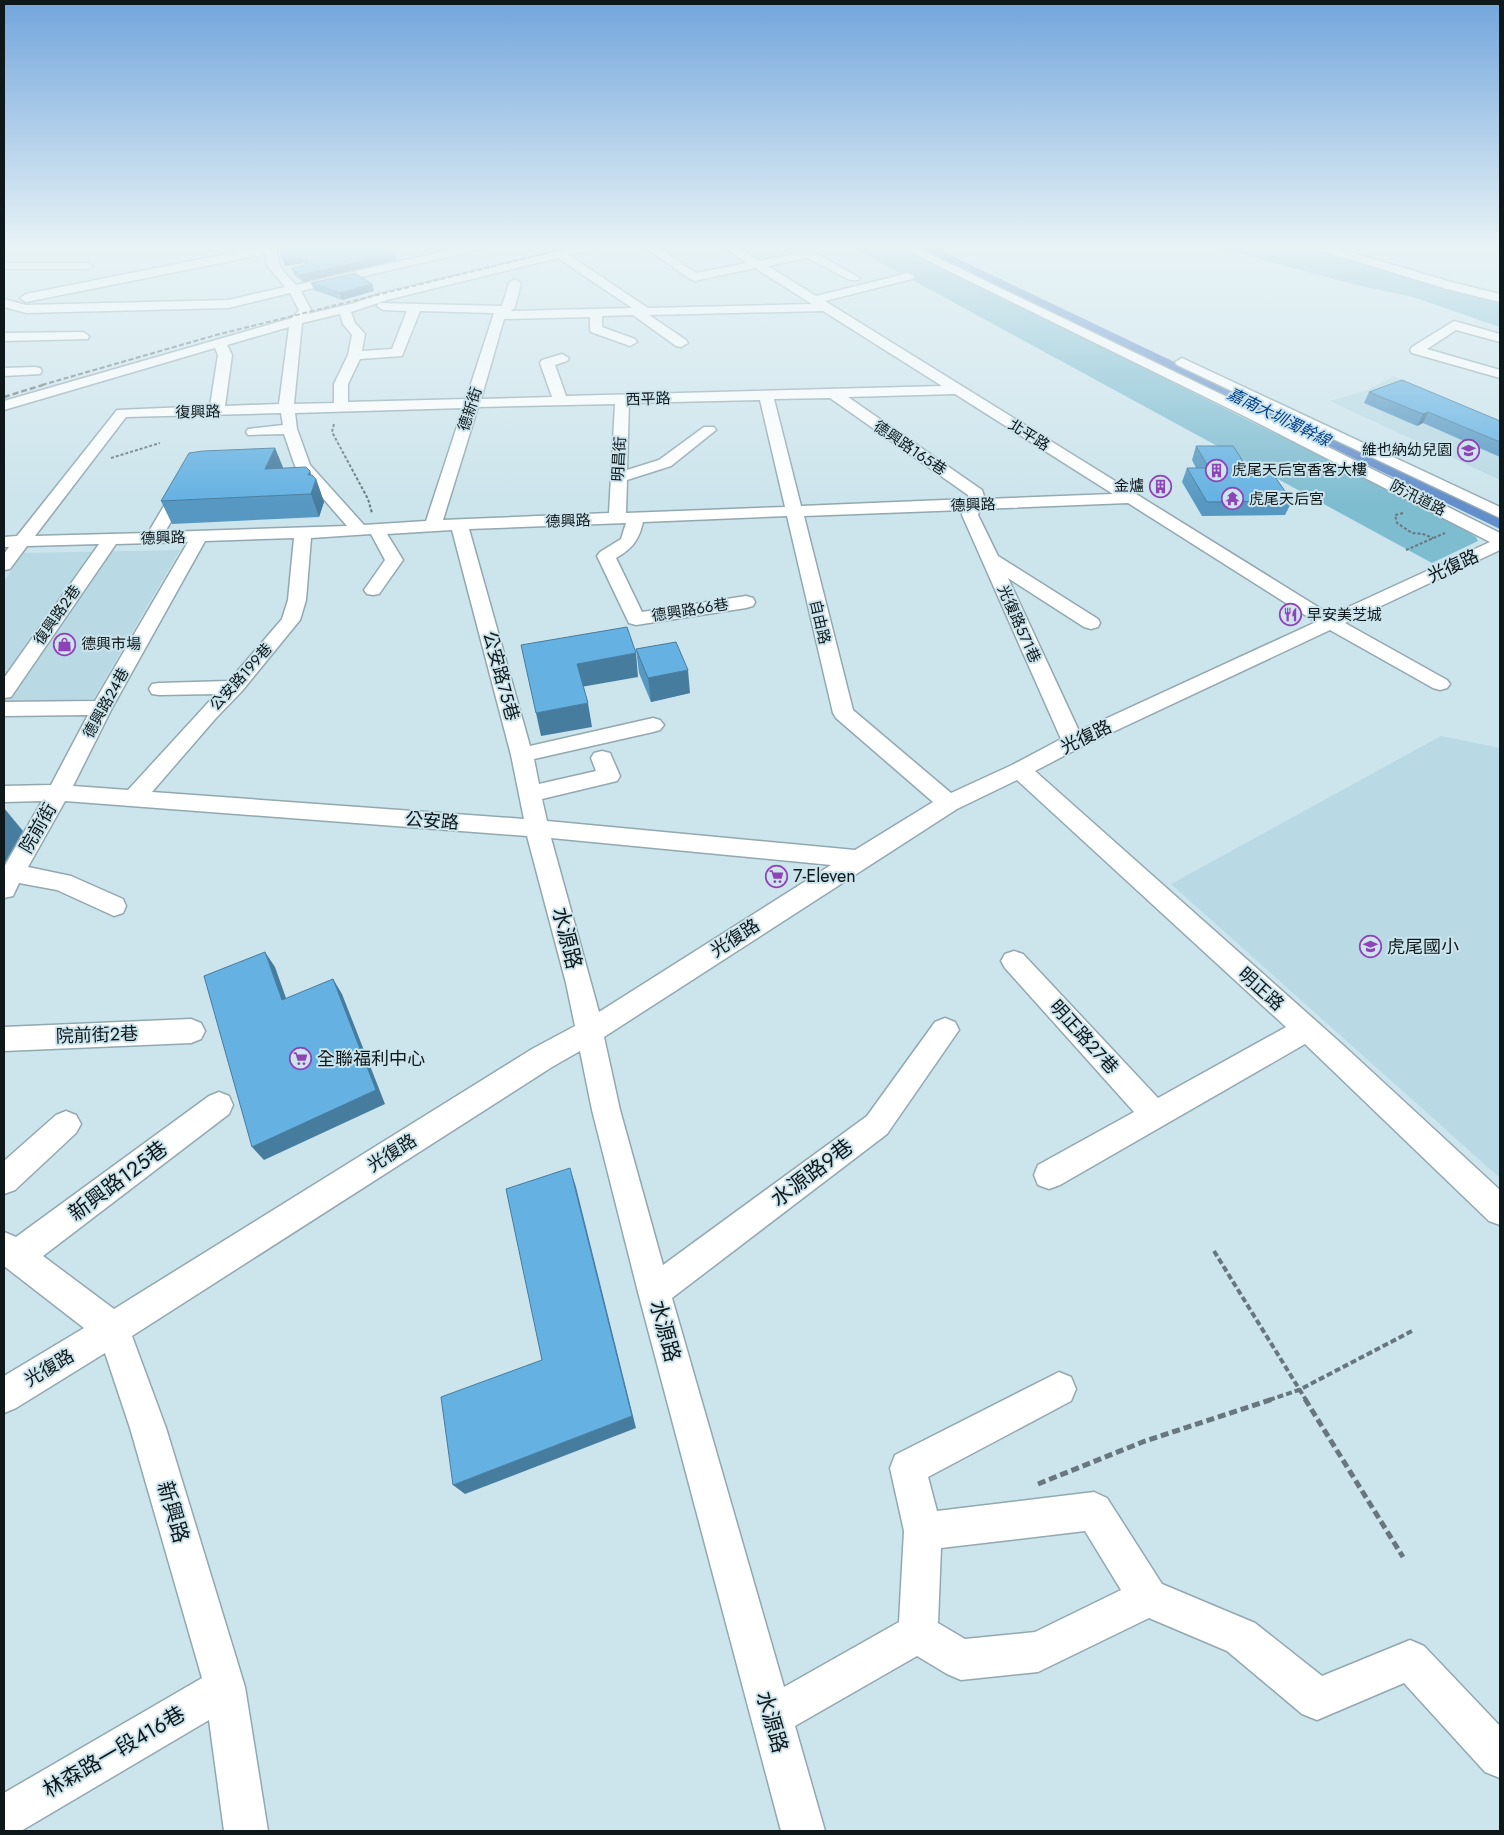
<svg xmlns="http://www.w3.org/2000/svg" width="1504" height="1835" font-family="Jost,'Noto Sans TC',sans-serif">
  <style>
    .built { fill: #b9d9e4 }
    .green { fill: #7ebcd0 }
    .lines { fill: none; stroke-linecap: round; stroke-linejoin: round }
    .canal { fill: #628ecb; fill-rule: evenodd }
    .minor-casing { stroke: #92a8b0; stroke-width: 3 }
    .path-far2 { stroke: #67777d; stroke-width: 2; stroke-dasharray: 3 2; stroke-linecap: butt }
    .path-far1 { stroke: #67777d; stroke-width: 4; stroke-dasharray: 6 3; stroke-linecap: butt }
    .path { stroke: #67777d; stroke-width: 5; stroke-dasharray: 8 4; stroke-linecap: butt }
    .minor { fill: #fff; fill-rule: evenodd }
    .rail-far1 { stroke: #617075; stroke-width: 2; stroke-dasharray: 5 2.5; stroke-linecap: butt }
    .rail { stroke: #617075; stroke-width: 2.5; stroke-dasharray: 6 3; stroke-linecap: butt }
    .wall { fill: #5698c2 }
    .shaded-wall { fill: #467c9e }
    .building { fill: #64b1e2; stroke: #467c9e }
    .labels { text-anchor: middle; dominant-baseline: central; stroke-width: 4; stroke-linejoin: round; paint-order: stroke }
    .far-street-label { font-size: 15px; fill: #0e171a; stroke: #cce4ec }
    .far-poi-label { font-size: 15px; fill: #0e171a; stroke: #cce4ec; text-anchor: start }
    .far-water-label { font-size: 16px; font-style: italic; fill: #004089; stroke: #cce4ec }
    .street-label { font-size: 18px; fill: #0e171a; stroke: #cce4ec }
    .poi-label { font-size: 18px; fill: #0e171a; stroke: #cce4ec; text-anchor: start }
    .near-street-label { font-size: 21px; fill: #0e171a; stroke: #cce4ec }
  </style>
  <rect width="100%" height="100%" fill="#cce4ec"/>
  <path class="built" d="M1394,376L1500,420V480L1330,401L1367,390Z
    M180,550L89,707L4,711V581L24,553Z
    M1441,736L1500,748V1178L1171,884Z"/>
  <path class="green" d="M850,246H897L918,256L1455,523L1476,537L1478,541L1432,563Z
    M1212,246H1312L1450,288L1500,300V327L1413,297L1356,285Z"/>
  <g class="lines">
    <path class="canal" d="M916,246H931L1500,517V529Z"/>
    <defs>
      <path id="minor" d="M267,246H277C276,264 283,272 296,285L467,246H487L481,249L301,291L311,310L308,314L355,303L379,294L580,246H599L597,248L569,255L648,308L812,304L755,268L694,281L690,279L643,246H656L696,273L747,263L723,246H736L759,261L798,253L788,246H802L860,278L858,280H850L807,258L768,266L816,296L908,273L912,275L914,277L912,279L825,301L1331,615L1490,542L1244,416L898,246H913L1254,410L1500,533V550L1345,623L1447,680L1450,684L1447,688L1440,690L1433,688L1330,630L1081,747L1035,771L1343,1045L1500,1190V1225L1489,1221L1305,1044L1060,1185L1049,1189L1038,1185L1034,1175L1038,1165L1134,1112L1005,968L1001,961L1005,954L1014,951L1023,954L1158,1098L1286,1027L1017,780L957,809L604,1037L620,1110L663,1265L867,1116L935,1022L945,1018L955,1022L959,1030L887,1134L672,1298L784,1687L899,1622L904,1531L890,1468L895,1455L1059,1372L1071,1377L1076,1389L1071,1401L928,1477L937,1511L1094,1492L1107,1498L1162,1584L1255,1623L1322,1676L1410,1640L1424,1646L1500,1726V1778L1485,1772L1404,1683L1317,1720L1302,1714L1227,1651L1149,1618L1038,1672L961,1680L947,1674L917,1656L795,1726L825,1831H781L638,1292L592,1110L580,1051L552,1067L132,1336L166,1428L245,1687L268,1831H224L209,1720L21,1831H4V1793L202,1678L130,1428L105,1353L16,1408L4,1413V1376L84,1328L4,1266V1232L16,1237L209,1096L219,1092L229,1096L233,1105L229,1114L43,1256L114,1309L532,1049L575,1026L566,983L527,836L65,801L28,867L71,876L123,899L126,906L123,913L114,916L57,890L19,883L13,896L4,898V867L42,801L4,802V786L51,785L88,715L4,716V702L95,701L188,542L116,544L11,697L4,698V678L99,544L27,546L10,569L4,570V554L9,547H4V537L17,536L117,410L210,406L218,355L215,348L4,410V401L292,318L299,310L290,293L228,308L26,313L4,307V299L26,305L228,300L285,287L267,265L266,254L26,302L20,298L26,294ZM558,258L632,308L511,311L515,307L521,283L515,279L509,283L502,306L379,303L377,306L383,310L407,311L392,349L362,351L365,334L355,323L351,312L387,300ZM420,311L494,313L466,399L348,402V384L360,359L402,356ZM823,311L942,386L566,396L555,365L567,361L569,358L562,354L542,360L540,363L552,397L481,399L504,319L590,317V329L591,332L630,346L637,342L635,339L602,327V316L633,315L676,346L681,347L688,343L686,340L649,315ZM340,314L343,324L352,335L348,355L334,384V403L294,404L302,323ZM289,327L279,404L225,406L232,355L227,345ZM955,394L1113,494L985,499L982,490L848,397ZM830,398L968,495V499L801,506L774,399ZM760,400L785,507L626,513L627,480L671,466L716,430L714,427H704L659,460L627,470L629,403ZM615,404L609,513L443,520L478,407ZM463,408L426,521L364,525L310,465L297,429L295,413ZM281,413L283,425L248,429L246,432L248,435L284,434L295,466L347,526L165,532L192,485L190,482H178L148,533L35,536L126,417ZM1128,503L1316,622L1079,731L1008,578L1084,627L1091,629L1098,627L1100,623L1098,619L998,556L978,515L980,509ZM963,510L962,515L1061,739L1012,765L951,793L853,710L804,516ZM787,516L833,713L836,718L933,802L855,850L547,821L542,799L617,781L620,776L610,753L602,751L594,753L591,758L596,771L539,784L534,759L653,732L660,730L664,725L660,720L653,718L530,746L469,529L626,523L621,539L600,552L597,556L627,619L629,623L636,625L746,608L753,606L755,602L753,598L746,596L642,612L616,558C632,549 639,540 643,522ZM452,530L511,755L524,819L152,792L216,718L242,691L300,620L306,600L311,538L371,534L385,560L364,590L367,594L373,595L379,594L403,560L387,534ZM294,538L288,600L282,619L229,681L159,683L152,684L149,689L152,694L159,695L216,694L128,790L73,786L112,708L205,541ZM551,838L831,865L599,1012ZM1085,1531L1121,1590L1035,1632L965,1639L938,1623L941,1548Z
        M1311,246H1329L1455,283L1500,294V302L1447,289L1313,248Z
        M4,263H87L93,266L87,269H4Z
        M1454,321L1500,334V342L1456,330L1427,349L1500,370V378L1412,353L1410,350L1412,347Z
        M83,332L89,336L88,339L4,341V333Z
        M1182,358L1500,507V518L1177,365L1175,362Z
        M35,367L40,368L42,371L40,374L4,376V368Z
        M191,1019L201,1023L205,1031L201,1039L191,1043L4,1051V1027Z
        M66,1111L76,1115L81,1124L76,1133L15,1190L4,1194V1161L56,1115Z"/>
    </defs>
    <use href="#minor" class="minor-casing"/>
    <path class="path-far2" d="M334,424L332,432L368,499L372,513
      M111,458L160,443
      M1403,513L1395,515L1397,523L1412,533L1423,534L1433,538
      M1406,550L1445,533"/>
    <path class="path-far1" d="M1214,1251L1306,1400
      M1269,1400L1299,1390L1412,1331"/>
    <path class="path" d="M1305,1399L1403,1557
      M1038,1484L1145,1441L1273,1399"/>
    <use href="#minor" class="minor"/>
    <path class="rail-far1" d="M42,385L216,335L574,246"/>
    <path class="rail" d="M4,397L46,384"/>
  </g>
  <path class="wall" d="M279,246L318,247L397,260L303,282L294,275L292,268L306,265L303,263L285,266Z
    M311,283L372,284L374,291L342,300L314,290Z
    M1369,392L1500,421V457L1423,423L1417,426L1364,403Z
    M1196,446L1247,467L1292,501L1285,515L1202,516L1182,482L1187,468H1196L1192,460Z
    M275,448L283,468L310,471L311,475L316,479L324,502L319,517L172,524L161,501Z
    M636,649L690,693L651,702L639,673Z"/>
  <path class="shaded-wall" d="M395,254L397,260L303,282L300,275Z
    M301,257L303,263L285,266L283,260Z
    M372,284L374,291L342,300L340,293Z
    M1428,412L1423,423L1417,426L1423,414Z
    M275,448L284,470L265,469Z
    M310,471L314,485L316,479L324,502L319,517L311,494L308,475Z
    M636,653L638,677L581,687L577,664Z
    M688,670L690,693L651,702L648,678Z
    M588,703L592,727L541,736L536,713Z
    M4,808L23,831L4,864Z
    M265,952L275,967L292,1015L282,1000Z
    M333,979L342,994L385,1104L264,1160L252,1147Z
    M570,1168L576,1187L636,1428L465,1494L453,1485L632,1416Z"/>
  <path class="building" d="M279,246H318V247L326,246H383L395,254L300,275L292,268L305,265L308,260L301,257L283,260Z
    M355,273L372,284L340,293L311,283Z
    M1402,380L1500,421V442L1428,412L1423,414L1369,392Z
    M1196,446H1233L1247,467H1268L1292,501L1207,502L1187,468H1209Z
    M275,448L265,469L306,467L310,471L308,475H312L316,479L311,494L161,501L189,453L203,451Z
    M627,627L636,653L577,664L588,703L536,713L521,645Z
    M676,642L688,670L648,678L636,649Z
    M265,952L282,1000L333,979L376,1090L252,1147L204,976Z
    M570,1168L632,1416L453,1485L441,1397L542,1360L506,1189Z"/>
  <linearGradient id="sky" x2="0" y2="1"><stop stop-color="#72a5dc"/><stop offset="0.49" stop-color="#e8f3f6"/><stop offset="1" stop-color="#e8f3f6" stop-opacity="0"/></linearGradient>
  <rect width="1504" height="503" fill="url(#sky)"/>
  <defs>
    <symbol id="school-ring" viewBox="-11 -11 22 22"><circle r="9.5" fill="#cce4ec" stroke="#8e44b6" stroke-width="1.5"/><path d="M0-5L7-2L0 1L-7-2ZM-4 1L0 2.5L4 1V4Q0 6-4 4Z" fill="#8e44b6"/></symbol>
    <symbol id="building-ring" viewBox="-11 -11 22 22"><circle r="9.5" fill="#cce4ec" stroke="#8e44b6" stroke-width="1.5"/><path d="M-4-6H4V6H1V3H-1V6H-4ZM-2.5-4.3h1.7v1.8h-1.7ZM.8-4.3h1.7v1.8H.8ZM-2.5-1h1.7V.8h-1.7ZM.8-1h1.7V.8H.8Z" fill="#8e44b6"/></symbol>
    <symbol id="temple-ring" viewBox="-11 -11 22 22"><circle r="9.5" fill="#cce4ec" stroke="#8e44b6" stroke-width="1.5"/><path d="M0-6L5-2H3V0L6.5 2.5H4V6H1.5V3h-3V6H-4V2.5H-6.5L-3 0V-2H-5Z" fill="#8e44b6"/></symbol>
    <symbol id="restaurant-ring" viewBox="-11 -11 22 22"><circle r="9.5" fill="#cce4ec" stroke="#8e44b6" stroke-width="1.5"/><path d="M-5-6h1v4h1v-4h1v4h1v-4h1v5L-1.5 .5V6h-2V.5L-5-1ZM5-6V6H3V1.5H1.5Q1.5-4 5-6Z" fill="#8e44b6"/></symbol>
    <symbol id="shop-ring" viewBox="-11 -11 22 22"><circle r="9.5" fill="#cce4ec" stroke="#8e44b6" stroke-width="1.5"/><path d="M-5-2.5h2.3a2.7 3.5 0 0 1 5.4 0H5L5.5 6h-11ZM-1.5-2.5h3a1.5 2.3 0 0 0-3 0Z" fill="#8e44b6"/></symbol>
    <symbol id="supermarket-ring" viewBox="-11 -11 22 22"><circle r="9.5" fill="#cce4ec" stroke="#8e44b6" stroke-width="1.5"/><path d="M-6-5.5h2.5l.6 2H6L4.5 2H-2.5L-4.4-4H-6ZM-1.5 3.2a1.3 1.3 0 1 0 .1 0ZM3 3.2a1.3 1.3 0 1 0 .1 0Z" fill="#8e44b6"/></symbol>
  </defs>
  <g fill-rule="evenodd">
    <use href="#school-ring" x="1456" y="438" width="25" height="25"/>
    <use href="#building-ring" x="1204" y="458" width="25" height="25"/>
    <use href="#building-ring" x="1148" y="474" width="25" height="25"/>
    <use href="#temple-ring" x="1220" y="486" width="25" height="25"/>
    <use href="#restaurant-ring" x="1278" y="602" width="25" height="25"/>
    <use href="#shop-ring" x="52" y="632" width="25" height="25"/>
    <use href="#supermarket-ring" x="764" y="864" width="25" height="25"/>
    <use href="#school-ring" x="1358" y="934" width="25" height="25"/>
    <use href="#supermarket-ring" x="288" y="1046" width="25" height="25"/>
  </g>
  <g class="labels">
    <g class="far-street-label">
      <text transform="translate(648 399) rotate(-2)">西平路</text>
      <text transform="translate(470 409) rotate(-72)">德新街</text>
      <text transform="translate(198 412) rotate(-1)">復興路</text>
      <text transform="translate(1029 435) rotate(32)">北平路</text>
      <text transform="translate(910 448) rotate(34)">德興路165巷</text>
      <text transform="translate(619 459) rotate(-87)">明昌街</text>
      <text transform="translate(1418 498) rotate(27)">防汛道路</text>
      <text transform="translate(973 505) rotate(-2)">德興路</text>
      <text transform="translate(568 521) rotate(-2)">德興路</text>
      <text transform="translate(163 538) rotate(-2)">德興路</text>
      <text transform="translate(690 610) rotate(-9)">德興路66巷</text>
      <text transform="translate(57 615) rotate(-55)">復興路2巷</text>
      <text transform="translate(820 622) rotate(77)">自由路</text>
      <text transform="translate(1019 624) rotate(66)">光復路571巷</text>
      <text transform="translate(241 677) rotate(-48)">公安路199巷</text>
      <text transform="translate(106 703) rotate(-61)">德興路24巷</text>
    </g>
    <g class="far-poi-label">
      <text x="1452" y="450" text-anchor="end">維也納幼兒園</text>
      <text x="1232" y="470">虎尾天后宮香客大樓</text>
      <text x="1144" y="486" text-anchor="end">金爐</text>
      <text x="1249" y="499">虎尾天后宮</text>
      <text x="1307" y="615">早安美芝城</text>
      <text x="81" y="644">德興市場</text>
    </g>
    <g class="far-water-label">
      <text transform="translate(1279 417) rotate(26)">嘉南大圳濁幹線</text>
    </g>
    <g class="street-label">
      <text transform="translate(1453 566) rotate(-25)">光復路</text>
      <text transform="translate(501 676) rotate(75)">公安路75巷</text>
      <text transform="translate(1086 737) rotate(-26)">光復路</text>
      <text transform="translate(432 821) rotate(4)">公安路</text>
      <text transform="translate(38 828) rotate(-60)">院前街</text>
      <text transform="translate(735 938) rotate(-33)">光復路</text>
      <text transform="translate(1261 989) rotate(42)">明正路</text>
      <text transform="translate(97 1035) rotate(-2)">院前街2巷</text>
      <text transform="translate(1084 1037) rotate(48)">明正路27巷</text>
      <text transform="translate(392 1153) rotate(-32)">光復路</text>
      <text transform="translate(49 1368) rotate(-31)">光復路</text>
    </g>
    <g class="poi-label">
      <text x="793" y="876">7-Eleven</text>
      <text x="1387" y="947">虎尾國小</text>
      <text x="317" y="1059">全聯福利中心</text>
    </g>
    <g class="near-street-label">
      <text transform="translate(567 938) rotate(76)">水源路</text>
      <text transform="translate(812 1173) rotate(-37)">水源路9巷</text>
      <text transform="translate(118 1181) rotate(-37)">新興路125巷</text>
      <text transform="translate(665 1331) rotate(75)">水源路</text>
      <text transform="translate(173 1512) rotate(74)">新興路</text>
      <text transform="translate(772 1722) rotate(74)">水源路</text>
      <text transform="translate(114 1752) rotate(-30)">林森路一段416巷</text>
    </g>
  </g>
  <rect width="1504" height="1835" fill="none" stroke="#0e171a" stroke-width="10"/>
</svg>
